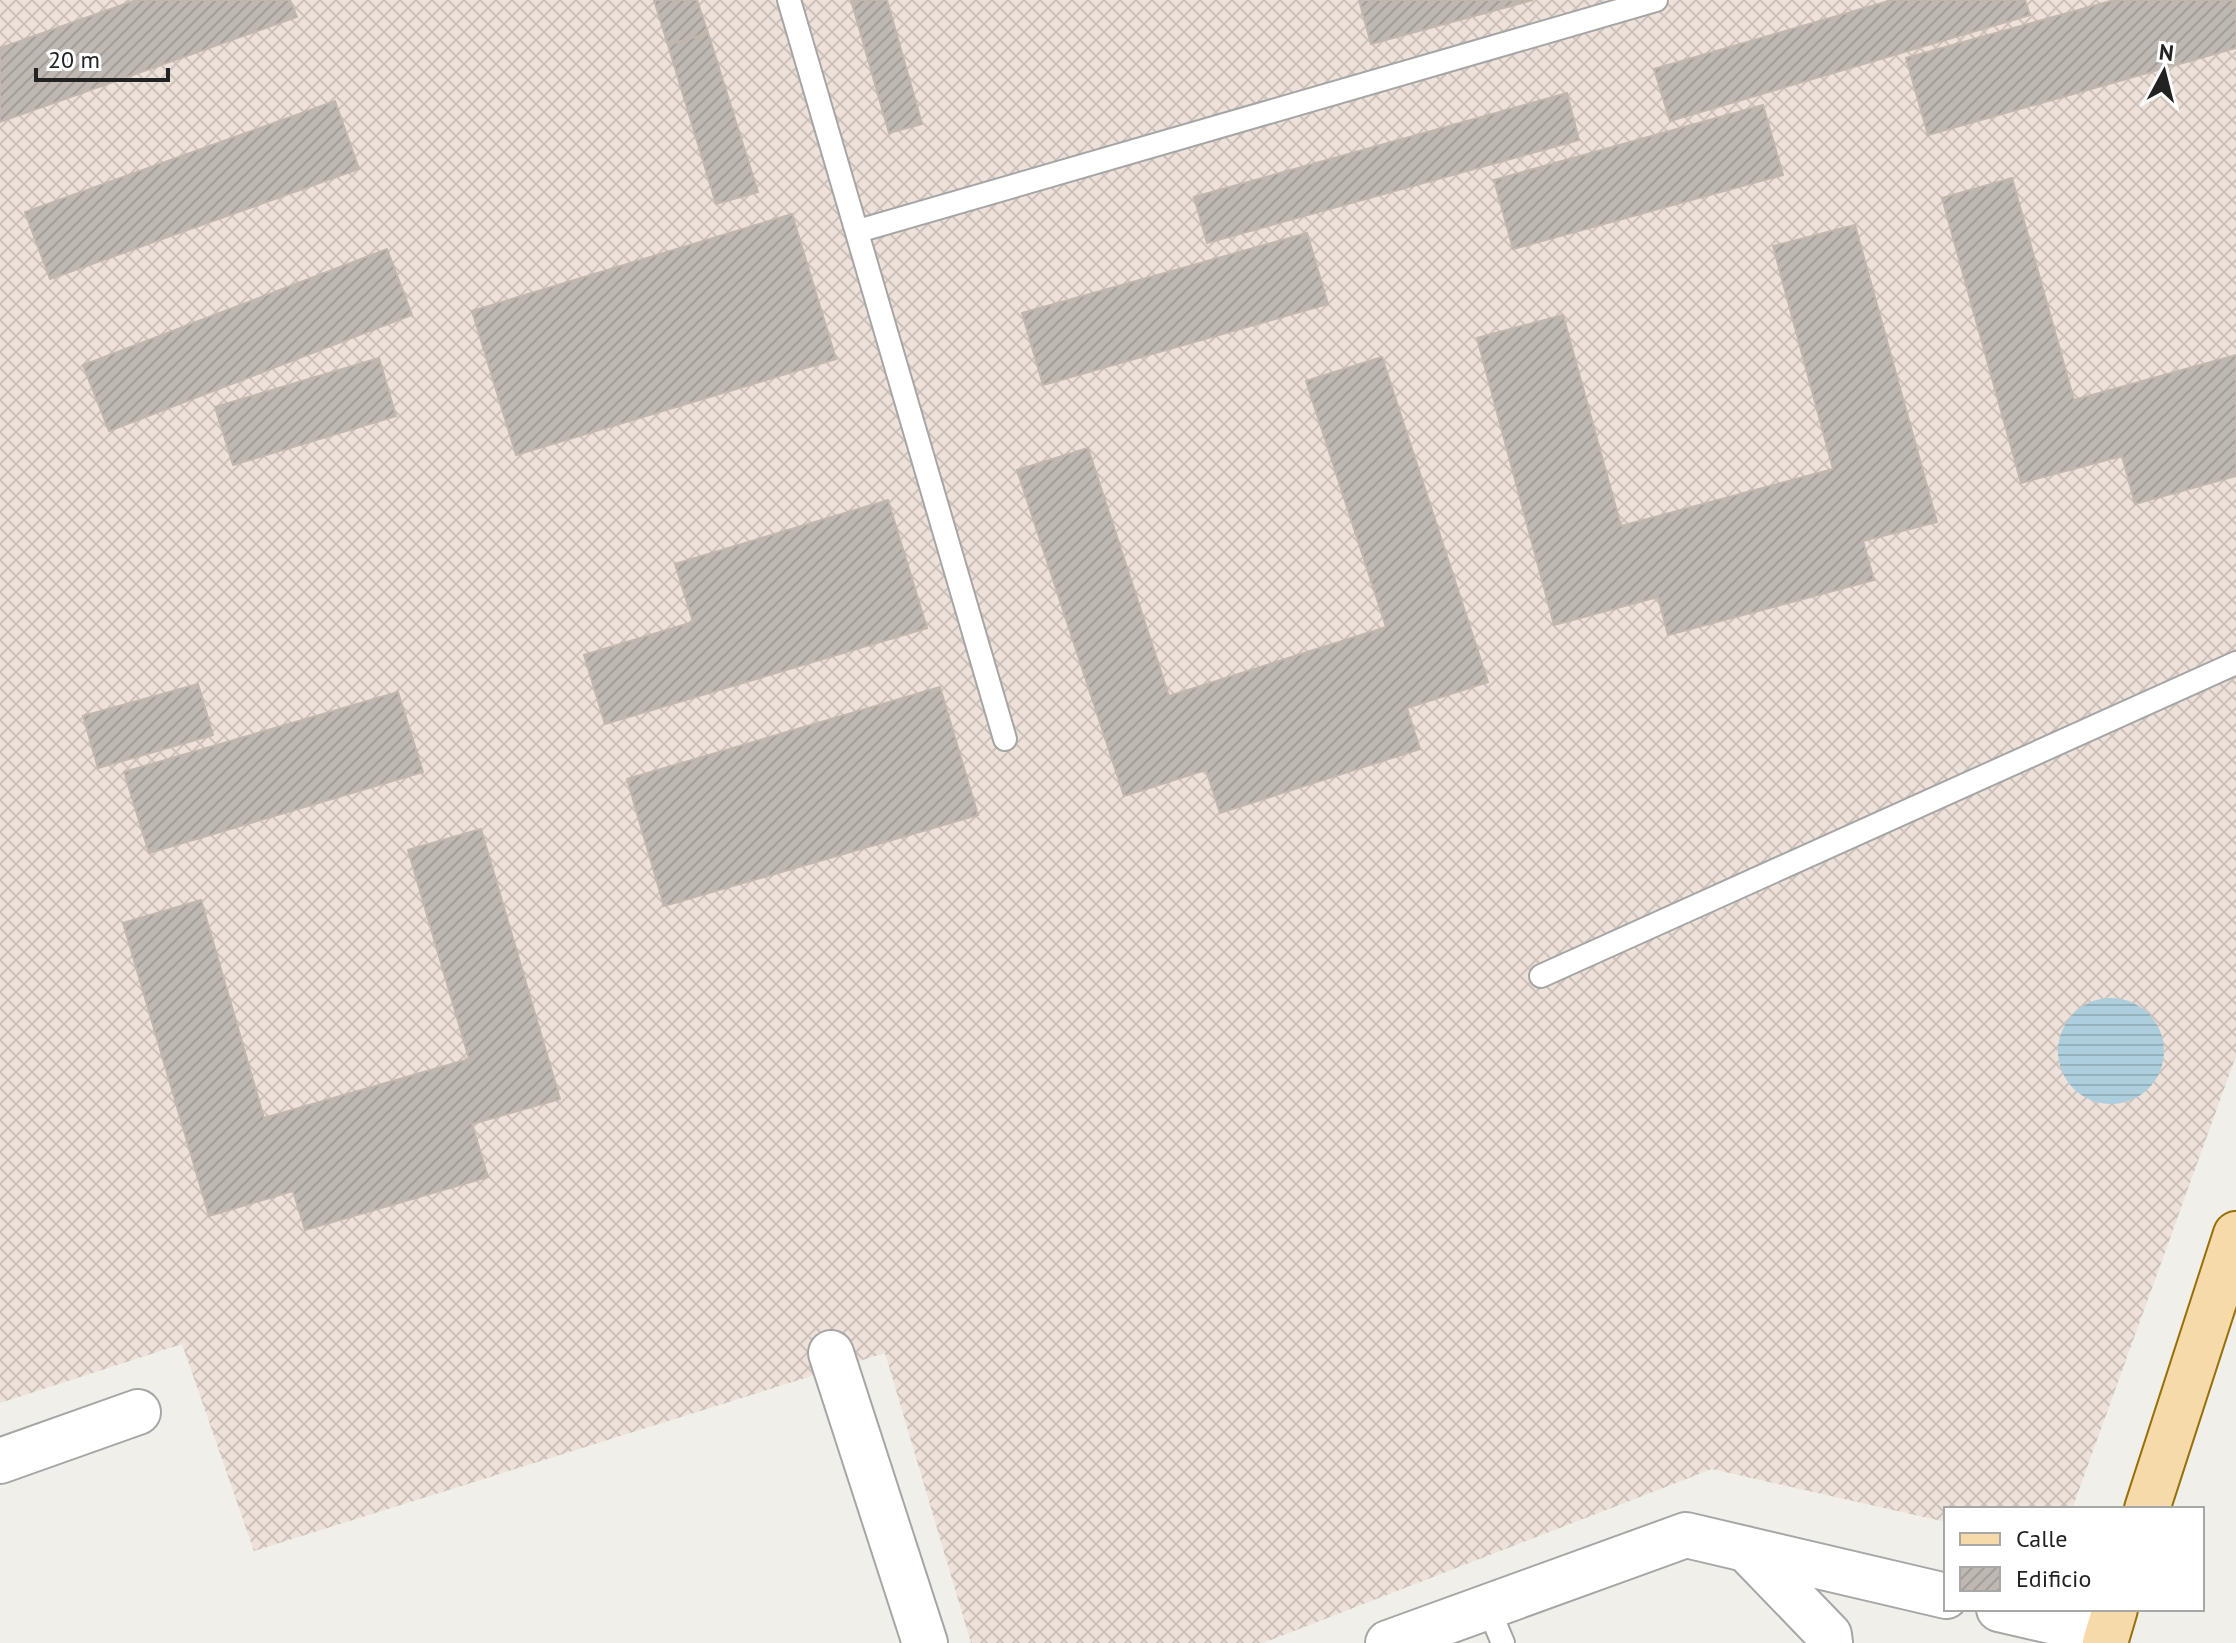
<svg xmlns="http://www.w3.org/2000/svg" width="2236" height="1643" font-family="'PT Sans',sans-serif">
  <style>
    .military { fill: url(#military-cross-hatch) }
    .water { fill: url(#water-rules) }
    .building { fill: url(#building-hatch); stroke: #c3b7ac; stroke-width: 2 }
    .lines { fill: none; stroke-linecap: round; stroke-linejoin: round }
    .lane-casing { stroke: #a6a6a6; stroke-width: 26 }
    .street-casing { stroke: #a6a6a6; stroke-width: 48 }
    .primary-casing { stroke: #977009; stroke-width: 48 }
    .lane { stroke: #fff; stroke-width: 22 }
    .street { stroke: #fff; stroke-width: 44 }
    .primary { stroke: #f7daa9; stroke-width: 44 }
  </style>
  <defs>
    <pattern id="military-cross-hatch" width="8" height="8" patternUnits="userSpaceOnUse" patternTransform="scale(2)"><rect width="8" height="8" fill="#eee1da"/><path d="M0 0l8 8M0 8l8-8" fill="none" stroke="#ccc1bb"/></pattern>
    <pattern id="water-rules" width="6" height="5" patternUnits="userSpaceOnUse" patternTransform="scale(2)"><rect width="6" height="5" fill="#adcedc"/><path d="M0 2.5h6" fill="none" stroke="#95b1bc"/></pattern>
    <pattern id="building-hatch" width="6" height="6" patternUnits="userSpaceOnUse" patternTransform="scale(2)"><rect width="6" height="6" fill="#bfb8b2"/><path d="M-1 1l2-2M0 6l6-6M5 7l2-2" fill="none" stroke="#a49e99"/></pattern>
  </defs>
  <rect width="100%" height="100%" fill="#f1efe9"/>
  <path class="military" d="M0,0H2236V1056L2072,1509H1946V1522L1712,1469L1263,1643H971L885,1353L254,1551L182,1344L0,1403Z"/>
  <path class="water" d="M2058 1051a53 53 0 1 1 106 0a53 53 0 1 1-106 0Z"/>
  <path class="building" d="M136,0H290L297,17L0,122V48Z
    M654,0H697L708,33L668,45Z
    M851,0H887L922,124L889,133Z
    M1359,0H1533L1371,44Z
    M1892,0H2025L2030,15L1670,121L1654,69Z
    M2114,0H2236V48L1928,135L1906,58Z
    M708,33L758,192L716,204L668,45Z
    M1567,93L1579,140L1207,243L1194,197Z
    M335,101L359,169L50,279L25,212Z
    M1763,105L1783,175L1513,249L1494,180Z
    M2012,178L2074,400L2236,355V476L2135,504L2122,456L2021,483L1942,198Z
    M792,214L836,359L516,455L472,311Z
    M1855,225L1937,522L1863,541L1874,580L1668,635L1658,597L1554,625L1477,338L1563,315L1621,526L1833,469L1773,246Z
    M1307,233L1328,304L1043,385L1022,313Z
    M387,249L412,315L109,431L83,365Z
    M1382,357L1488,682L1407,708L1420,749L1220,813L1206,770L1124,796L1017,470L1088,448L1169,696L1386,627L1306,381Z
    M379,358L396,416L233,465L215,407Z
    M888,500L927,628L605,724L584,655L693,622L675,564Z
    M198,684L213,735L98,768L83,716Z
    M940,687L978,815L664,906L627,779Z
    M398,692L423,772L149,853L124,772Z
    M481,829L560,1099L472,1124L488,1177L305,1230L293,1191L209,1216L123,923L201,900L264,1118L469,1059L408,850Z"/>
  <g class="lines">
    <defs>
      <path id="lane" d="M789,0L1005,739
        M858,231L1656,0
        M1541,976L2236,663
        M1488,1607L1503,1643"/>
      <path id="street" d="M831,1353L925,1643
        M0,1461L138,1412
        M1746,1549L1829,1635L1830,1643
        M1999,1609L2107,1634
        M1388,1643L1686,1535L1946,1596"/>
      <path id="primary" d="M2147,1509L2236,1234
        M2105,1643L2115,1609"/>
    </defs>
    <use href="#lane" class="lane-casing"/>
    <use href="#street" class="street-casing"/>
    <use href="#primary" class="primary-casing"/>
    <use href="#lane" class="lane"/>
    <use href="#street" class="street"/>
    <use href="#primary" class="primary"/>
  </g>
  <rect x="1944" y="1507" width="260" height="104" fill="#ffffff" stroke="#a7a7a7" stroke-width="2"/>
  <rect x="1960" y="1533" width="40" height="12" fill="#f7daa9" stroke="#a7a7a7" stroke-width="2"/>
  <text x="2016" y="1547" font-size="24" fill="#222222">Calle</text>
  <rect x="1960" y="1567" width="40" height="24" fill="url(#building-hatch)" stroke="#a7a7a7" stroke-width="2"/>
  <text x="2016" y="1587" font-size="24" fill="#222222">Edificio</text>
  <g transform="translate(2164 72) rotate(7)" stroke="#ffffff" stroke-width="6" paint-order="stroke">
  <path d="M0-6L14 30L0 20L-14 30Z" fill="#222222"/>
  <text y="-12" font-size="22" font-weight="bold" text-anchor="middle" fill="#222222">N</text>
  </g>
  <path d="M36 68v12h132v-12" fill="none" stroke="#222222" stroke-width="4"/>
  <text x="48" y="68" font-size="24" fill="#222222" stroke="#ffffff" stroke-width="6" paint-order="stroke">20 m</text>
</svg>
